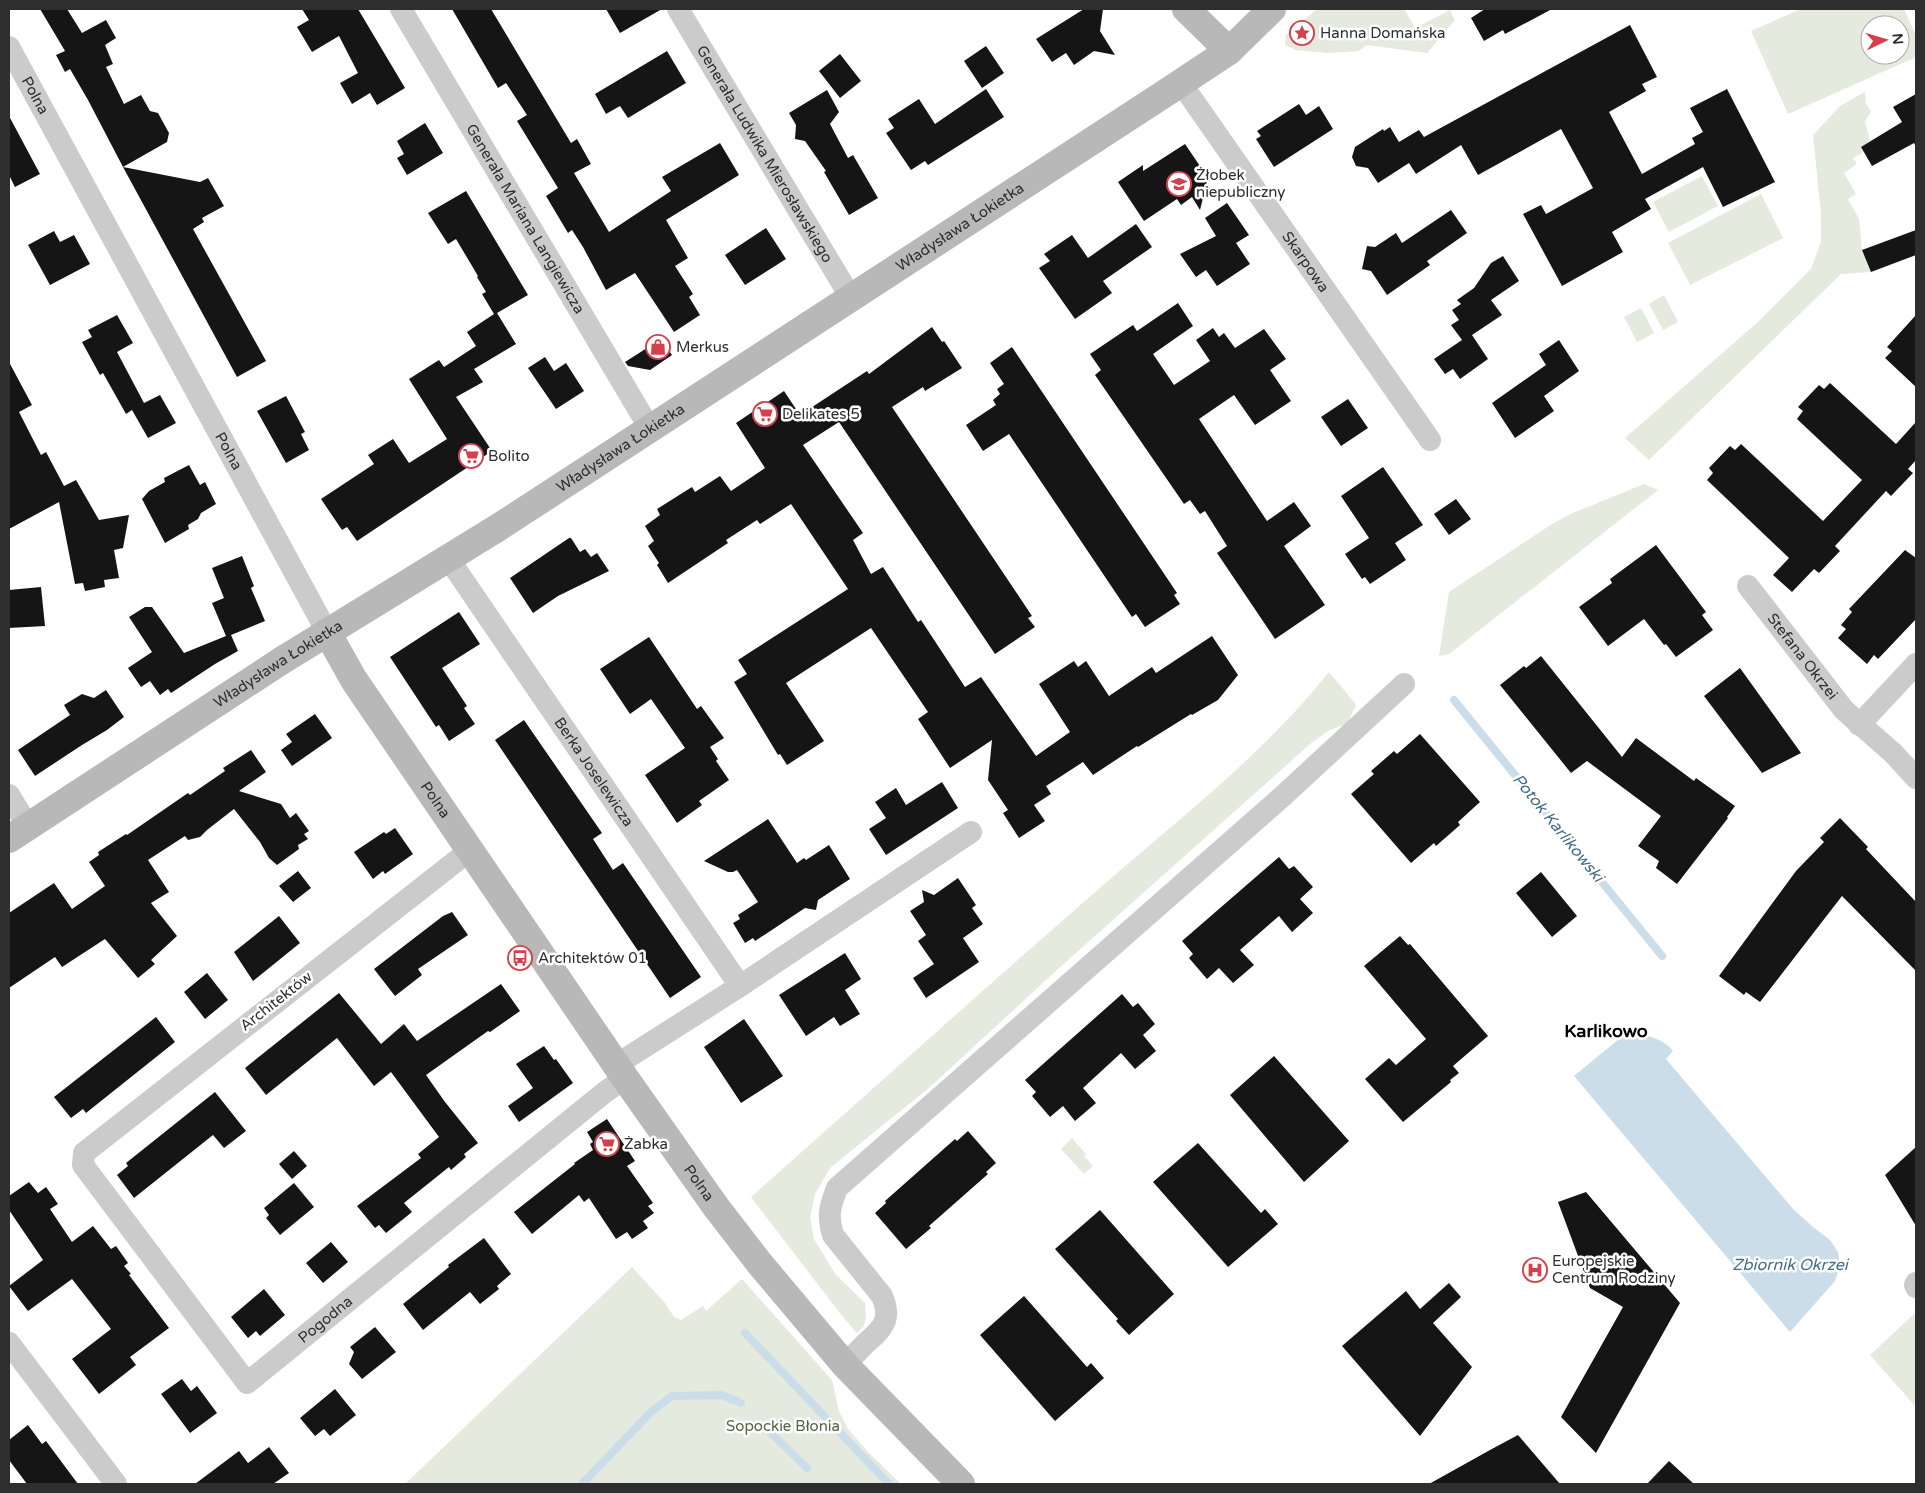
<svg xmlns="http://www.w3.org/2000/svg" width="1925" height="1493" font-family="'Varela Round',sans-serif">
  <style>
    .green { fill: #e4eadd; fill-rule: evenodd }
    .water { fill: #cbdde8 }
    .lines { fill: none; stroke-linecap: round; stroke-linejoin: round }
    .stream { stroke: #cbdde8; stroke-width: 8 }
    .building { fill: #151515 }
    .street { stroke: #cbcbcb; stroke-width: 22 }
    .secondary { stroke: #b8b8b8; stroke-width: 28 }
    .labels { text-anchor: middle; dominant-baseline: central; stroke-width: 5; stroke-linejoin: round; paint-order: stroke }
    .poi-label { font-size: 15px; fill: #2e2e2e; stroke: #fff; text-anchor: start }
    .street-label { font-size: 15px; fill: #2e2e2e; stroke: #fff }
    .park-label { font-size: 15px; fill: #516540; stroke: #fff }
    .water-label { font-size: 16px; font-style: italic; fill: #446e88; stroke: #fff }
    .quarter-label { font-size: 18px; font-weight: bold; fill: #000; stroke: #fff }
  </style>
  <rect width="100%" height="100%" fill="#fff"/>
  <path class="green" d="M1317,9H1404L1415,28L1450,10L1455,20L1427,53L1367,45L1358,51L1328,53L1296,50L1285,45L1286,35Z
    M1801,9H1904L1916,36V57L1788,114L1751,31ZM1870,25H1900V55H1870Z
    M1865,92L1866,104L1871,111L1865,122L1870,141L1861,147L1864,152L1853,158L1857,164L1844,173L1856,194L1848,199L1859,219L1862,250L1871,272L1841,274L1649,460L1625,438L1758,322L1811,269L1821,242V214L1813,135L1840,106Z
    M1702,176L1718,206L1669,232L1653,202Z
    M1761,194L1783,238L1690,285L1668,243Z
    M1664,295L1678,322L1663,330L1649,304Z
    M1641,308L1654,333L1637,342L1624,317Z
    M1644,484L1658,490L1449,654L1439,656L1449,592L1552,524L1573,513Z
    M1329,672L1345,691L1356,705L1348,723L1328,731L1310,744L1058,969L930,1087L830,1168L815,1194L810,1218L814,1239L836,1275L865,1303L866,1317L864,1326L857,1333L839,1312L751,1197C867,1094 983,990 1101,887C1179,819 1264,754 1329,672Z
    M1072,1138L1086,1154L1084,1156L1093,1166L1084,1174L1061,1149Z
    M632,1267L665,1303L674,1317L681,1320L703,1306L706,1311L742,1279L832,1380L839,1411L848,1429L867,1451L901,1484H405Z
    M1916,1312V1407L1870,1355Z"/>
  <path class="water" d="M1631,1032C1648,1036 1662,1038 1673,1051L1666,1059L1793,1209L1813,1227L1830,1240L1838,1252L1840,1266L1835,1281L1790,1332L1574,1076L1619,1039Z"/>
  <g class="lines">
    <path class="stream" d="M1454,700L1662,956
      M745,1333L889,1484
      M768,1430L807,1468
      M582,1484L651,1412L672,1396L722,1395L741,1403"/>
  </g>
  <path class="building" d="M40,9H67L82,33L106,20L116,38L105,45L113,64L106,67L124,104L141,95L150,111L158,113L169,133L167,142L123,167L88,100L70,69L65,72L56,55L65,51Z
    M302,9H358L405,88L377,105L370,93L352,104L340,83L358,73L339,36L312,52L297,27L309,20Z
    M452,9H491L571,143L577,139L591,164L574,173L609,232L671,191L662,177L720,143L739,175L666,220L688,258L675,266L693,294L689,297L700,315L674,332L635,273L606,290L583,247L572,230L568,233L546,196L558,188L517,121L527,115L506,83L498,88Z
    M606,9H662L620,33Z
    M1084,9H1103L1100,31L1115,55L1094,51L1074,65L1066,53L1052,62L1036,39Z
    M1485,9H1552L1505,34L1503,30L1484,41L1471,18Z
    M1630,25L1657,77L1642,84L1646,91L1609,112L1642,174L1695,144L1692,138L1703,132L1690,108L1727,89L1775,182L1723,207L1703,167L1645,199L1651,209L1612,232L1623,252L1562,286L1523,214L1541,205L1546,214L1593,188L1561,129L1478,175L1461,145L1416,174L1409,163L1378,183L1368,168L1356,166L1352,157L1355,147L1383,129L1384,131L1390,127L1399,142L1419,130L1424,137Z
    M986,46L1004,73L982,88L964,61Z
    M667,51L686,83L628,118L620,106L606,114L595,94Z
    M840,54L861,81L840,98L819,71Z
    M986,89L1004,117L928,165L925,161L911,170L886,133L894,128L888,119L919,99L935,124Z
    M827,90L839,112L830,124L848,158L853,155L878,198L849,215L824,172L826,171L805,141L795,139L796,125L789,113Z
    M1916,94V147L1914,143L1872,166L1861,147L1902,122L1893,107Z
    M1299,104L1306,115L1319,106L1333,129L1274,167L1256,139L1261,136L1257,131Z
    M9,116L40,174L15,187L9,175Z
    M425,123L443,153L407,175L397,158L404,154L397,141Z
    M1185,144L1202,169L1210,170L1200,210L1192,197L1181,205L1177,199L1144,221L1118,182L1143,165V171Z
    M123,167L200,182L208,178L224,206L202,218L204,222L193,229L266,361L237,377Z
    M466,191L528,295L497,313L516,344L474,369L483,382L456,397L492,451L357,541L347,527L342,530L321,499L374,464L368,455L393,439L409,463L447,439L409,379L439,360L444,367L476,346L467,332L494,314L482,294L486,292L477,277L478,276L456,239L448,244L428,213Z
    M1227,203L1249,235L1236,243L1250,264L1217,286L1206,270L1196,277L1180,254L1216,236L1205,218Z
    M1451,210L1467,233L1427,261L1430,265L1387,295L1371,271L1362,269L1367,246L1375,247L1396,233L1402,243Z
    M1136,224L1152,247L1103,281L1112,293L1075,319L1039,268L1050,261L1044,254L1072,235L1088,258Z
    M766,228L786,259L745,285L725,255Z
    M1916,230V255L1871,272L1862,250Z
    M54,231L60,242L74,235L90,264L50,285L28,245Z
    M1503,256L1519,281L1491,300L1502,315L1472,335L1488,359L1460,379L1453,369L1445,374L1434,359L1462,340L1451,325L1459,320L1452,310L1461,304L1457,300L1474,288L1491,263Z
    M1178,303L1193,326L1153,354L1174,385L1210,361L1196,340L1213,328L1219,337L1224,333L1235,348L1264,329L1286,359L1270,370L1291,401L1255,425L1234,395L1199,419L1267,521L1294,502L1311,526L1284,546L1325,605L1275,639L1217,553L1227,546L1205,511L1200,514L1190,500L1184,504L1095,375L1101,370L1090,354L1133,325L1137,331Z
    M117,315L133,343L117,352L144,403L160,395L176,423L148,438L132,410L126,414L103,373L100,375L82,342L92,337L88,330Z
    M1916,315V387L1885,358L1892,351L1887,347Z
    M932,327L942,342L944,341L962,368L925,391L923,387L892,407L1032,616L1028,618L1035,627L995,654L839,422L803,445L863,533L853,540L871,574L883,567L918,622L921,620L965,687L981,677L1036,756L1070,732L1039,684L1074,661L1078,667L1086,661L1109,696L1152,667L1156,673L1212,636L1238,675L1218,700L1192,715L1191,714L1138,747L1137,746L1093,775L1083,762L1046,786L1051,794L1034,805L1045,821L1019,838L1003,813L1008,810L988,780L992,740L950,768L918,719L928,712L871,628L786,683L824,741L787,765L780,754L778,755L734,682L747,674L738,660L848,589L791,504L760,524L757,520L726,540L728,543L668,583L657,565L659,563L648,546L654,541L645,526L660,515L657,509L692,487L695,492L720,476L731,491L765,468L736,423L784,391L800,415L867,371L869,374Z
    M661,339L672,355L650,370L628,366L625,362Z
    M1559,340L1579,371L1544,396L1554,411L1515,438L1492,403L1546,365L1539,354Z
    M1012,347L1177,593L1174,595L1180,604L1145,627L1136,614L1132,617L1009,434L983,451L966,425L996,405L993,400L1000,394L997,389L1004,384L990,363Z
    M545,357L554,371L566,363L584,391L556,409L528,368Z
    M9,362L32,405L19,412L41,455L46,452L64,486L76,480L99,520L129,515L123,548L114,550L119,578L104,580L105,587L85,591L83,583L75,584L59,502L9,529Z
    M1830,383L1896,444L1916,422V460L1908,469L1913,473L1891,496L1886,491L1835,546L1840,551L1819,573L1814,569L1792,592L1773,575L1789,558L1707,480L1713,473L1709,468L1730,446L1735,450L1741,444L1823,521L1862,480L1797,419L1803,411L1798,407L1819,385L1824,389Z
    M286,396L305,432L301,434L309,450L286,463L257,411Z
    M1348,399L1368,428L1341,446L1321,417Z
    M189,465L200,485L205,482L216,504L201,513L198,519L188,525L189,529L165,543L142,499L149,491L165,482L164,478Z
    M1383,467L1423,525L1395,543L1406,560L1370,584L1365,577L1362,579L1345,554L1369,538L1341,496Z
    M1456,499L1471,519L1449,535L1434,514Z
    M569,538H571L580,552L585,549L591,557L597,553L609,571L558,596L533,613L510,578Z
    M1656,545L1706,612L1702,615L1713,630L1676,657L1666,644L1664,645L1644,619L1608,646L1579,607L1612,583L1610,579Z
    M1905,550L1916,558V619L1878,659L1874,655L1867,664L1838,638L1846,629L1841,625L1852,612L1849,609Z
    M242,556L254,586L251,588L265,621L231,635L238,651L215,664L171,693L168,689L160,695L150,681L141,687L128,668L152,652L129,617L145,607H152L184,653L226,636L212,603L224,598L212,568Z
    M41,587L45,626L9,628V590Z
    M459,612L480,644L442,668L467,706L464,708L475,724L449,741L439,725L436,727L390,657Z
    M649,637L697,709L701,706L724,738L710,747L718,759L716,761L729,780L699,801L702,805L677,823L645,775L685,748L651,699L630,714L600,669Z
    M1541,656L1622,757L1636,738L1694,781L1696,778L1735,806L1727,817L1728,818L1677,884L1656,868L1659,861L1638,846L1661,816L1587,761L1571,773L1500,685L1524,666L1526,668Z
    M1740,668L1801,753L1762,773L1704,696Z
    M106,690L124,717L107,730L82,745L35,776L18,750L70,715L64,705L82,694L94,698Z
    M315,714L332,738L292,766L281,750L292,742L286,734Z
    M524,720L602,833L593,839L613,870L623,863L701,977L670,998L495,740Z
    M1420,734L1480,802L1458,822L1460,825L1436,846L1434,843L1411,863L1351,794L1374,774L1371,771L1394,751L1397,754Z
    M251,750L266,772L239,791L281,804L290,818L296,813L309,831L304,834L308,839L298,845L299,849L277,865L269,858L260,842L234,809L207,830L200,837L188,840L185,836L148,860L169,892L151,903L177,936L151,960L155,964L138,978L105,939L62,967L55,957L9,988V913L54,883L72,909L105,886L89,862L99,855L98,852L126,834L127,835L188,793L190,795L225,771L223,768Z
    M942,782L958,808L886,855L869,829L886,818L875,802L896,788L906,805Z
    M1840,818L1868,847L1866,849L1916,902V971L1842,896L1760,1002L1746,992L1744,995L1719,976L1796,871L1824,842L1820,838Z
    M768,819L797,863L804,858L806,860L829,845L850,879L818,900L816,910L805,908L755,941L753,938L745,943L733,923L740,919L738,915L758,902L737,870L733,872H728L704,861Z
    M395,828L413,854L385,874L383,871L373,879L354,852L384,832L386,834Z
    M1279,857L1289,869L1294,866L1313,887L1300,899L1313,913L1292,932L1279,916L1240,950L1254,965L1233,983L1219,968L1207,979L1189,958L1193,954L1182,941Z
    M298,871L311,888L293,902L279,886Z
    M1541,872L1577,916L1552,937L1516,893Z
    M958,878L976,905L972,908L983,924L963,938L979,962L926,998L913,978L934,964L918,941L926,935L910,911L924,902L922,890L934,895Z
    M452,912L468,935L418,969L422,975L395,996L374,969L443,916Z
    M279,916L300,943L253,981L234,952Z
    M1400,936L1408,945L1410,944L1488,1036L1453,1066L1459,1073L1450,1080L1451,1082L1403,1122L1365,1079L1389,1058L1396,1065L1426,1039L1364,966Z
    M845,953L861,979L845,990L860,1014L840,1026L834,1017L806,1036L779,995Z
    M207,973L228,1000L205,1019L184,992Z
    M501,984L520,1011L490,1032L488,1031L426,1075L445,1102L478,1143L464,1154L466,1157L451,1170L449,1167L404,1203L412,1212L386,1233L379,1225L375,1228L357,1206L421,1158L418,1154L439,1137L391,1072L374,1086L337,1038L266,1095L245,1068L339,993L381,1044L404,1024L417,1041Z
    M1122,994L1133,1007L1138,1003L1155,1024L1143,1035L1156,1051L1135,1069L1121,1053L1083,1088L1096,1103L1075,1121L1063,1106L1050,1117L1032,1096L1036,1092L1025,1080Z
    M156,1017L175,1042L86,1113L83,1109L71,1118L54,1097Z
    M744,1019L783,1076L741,1103L704,1047Z
    M544,1046L554,1060L556,1059L573,1083L519,1122L508,1106L533,1088L516,1064Z
    M1274,1056L1349,1141L1304,1182L1230,1095Z
    M215,1092L246,1131L224,1148L213,1135L134,1198L117,1175L128,1166L126,1163Z
    M607,1119L635,1161L627,1166L653,1203L648,1206L654,1213L643,1221L648,1228L632,1239L627,1232L616,1239L589,1198L584,1202L579,1195L532,1234L514,1212L575,1164L574,1163L593,1150L590,1144L593,1142L587,1132Z
    M968,1131L996,1163L986,1172L988,1174L929,1226L931,1228L906,1249L875,1213L886,1203L885,1201L955,1139L957,1141Z
    M1198,1143L1261,1213L1265,1209L1278,1224L1228,1267L1153,1182Z
    M1916,1147V1226L1885,1175Z
    M294,1151L307,1166L292,1179L279,1164Z
    M29,1182L38,1193L46,1187L58,1204L50,1209L72,1242L93,1226L111,1249L116,1246L128,1263L124,1266L131,1274L129,1275L169,1328L130,1357L136,1365L99,1394L72,1359L111,1329L72,1279L28,1311L9,1286L43,1260L9,1210V1196Z
    M294,1183L314,1207L280,1235L266,1218L269,1215L264,1208Z
    M1586,1192L1680,1303L1596,1453L1561,1417L1623,1307L1590,1288L1558,1202Z
    M1100,1210L1174,1294L1129,1335L1116,1321L1118,1319L1055,1249Z
    M484,1238L511,1274L497,1286L499,1289L480,1304L470,1292L423,1330L403,1304L449,1267L448,1265Z
    M331,1242L348,1262L323,1283L306,1263Z
    M1449,1283L1461,1297L1433,1323L1472,1367L1420,1436L1342,1346L1406,1291L1420,1309Z
    M264,1289L285,1315L260,1336L256,1331L248,1338L231,1317Z
    M1024,1296L1087,1367L1091,1363L1104,1378L1055,1421L980,1335Z
    M375,1327L396,1352L362,1379L349,1364L354,1352L350,1347Z
    M182,1379L191,1391L197,1386L217,1413L190,1433L161,1394Z
    M335,1389L356,1415L330,1436L324,1429L315,1436L300,1418Z
    M28,1425L42,1444L46,1441L78,1484H27L9,1460V1440Z
    M1518,1435L1560,1484H1429L1490,1450Z
    M269,1447L289,1473L273,1484H195L239,1451L248,1463Z
    M1669,1461L1694,1484H1647Z"/>
  <g class="lines">
    <g class="street">
      <path id="s1" d="M401,9L650,429"/>
      <path id="s2" d="M678,9L851,298"/>
      <path id="s3" d="M9,47L327,632"/>
      <path id="s4" d="M1181,83L1430,440"/>
      <path id="s5" d="M448,558L740,986"/>
      <path id="s6" d="M1748,586L1844,710L1893,753L1916,778"/>
      <path d="M1859,725L1916,664"/>
      <path d="M9,795L28,826"/>
      <path id="s7" d="M469,851L84,1153L83,1165L247,1383L605,1092L625,1078"/>
      <path d="M616,1065L740,986L971,832"/>
      <path d="M1916,1283L1915,1285L1916,1287"/>
      <path d="M9,1343L116,1484"/>
      <path d="M845,1365C851,1359 857,1352 864,1345C881,1329 893,1322 882,1296L833,1235C827,1216 830,1206 837,1188L1284,795L1404,684"/>
    </g>
    <g class="secondary">
      <path d="M1186,9L1229,51"/>
      <path id="s8" d="M327,632L354,680L625,1078L716,1207L760,1264L845,1365L961,1484"/>
      <path id="s9" d="M9,839L281,661L499,527L1164,94L1229,51L1272,9"/>
    </g>
  </g>
  <defs>
    <symbol id="sight-ring" viewBox="-11 -11 22 22"><circle r="9.5" fill="#fff" stroke="#d4414c" stroke-width="1.5"/><path d="M0-6L1.8-2.2L6-1.7L2.9 1.2L3.7 5.4L0 3.3L-3.7 5.4L-2.9 1.2L-6-1.7L-1.8-2.2Z" fill="#d4414c"/></symbol>
    <symbol id="school-ring" viewBox="-11 -11 22 22"><circle r="9.5" fill="#fff" stroke="#d4414c" stroke-width="1.5"/><path d="M0-5L7-2L0 1L-7-2ZM-4 1L0 2.5L4 1V4Q0 6-4 4Z" fill="#d4414c"/></symbol>
    <symbol id="shop-ring" viewBox="-11 -11 22 22"><circle r="9.5" fill="#fff" stroke="#d4414c" stroke-width="1.5"/><path d="M-5-2.5h2.3a2.7 3.5 0 0 1 5.4 0H5L5.5 6h-11ZM-1.5-2.5h3a1.5 2.3 0 0 0-3 0Z" fill="#d4414c"/></symbol>
    <symbol id="supermarket-ring" viewBox="-11 -11 22 22"><circle r="9.5" fill="#fff" stroke="#d4414c" stroke-width="1.5"/><path d="M-6-5.5h2.5l.6 2H6L4.5 2H-2.5L-4.4-4H-6ZM-1.5 3.2a1.3 1.3 0 1 0 .1 0ZM3 3.2a1.3 1.3 0 1 0 .1 0Z" fill="#d4414c"/></symbol>
    <symbol id="bus-ring" viewBox="-11 -11 22 22"><circle r="9.5" fill="#fff" stroke="#d4414c" stroke-width="1.5"/><path d="M-5-6H5V4H4V6H2V4H-2V6H-4V4H-5ZM-3.5-4V0h7V-4ZM-3.5 1.2v1.5H-2V1.2ZM2 1.2v1.5H3.5V1.2Z" fill="#d4414c"/></symbol>
    <symbol id="hospital-ring" viewBox="-11 -11 22 22"><circle r="9.5" fill="#fff" stroke="#d4414c" stroke-width="1.5"/><path d="M-5-5h3v3.5h4V-5h3V5h-3V1.5h-4V5h-3Z" fill="#d4414c"/></symbol>
  </defs>
  <g fill-rule="evenodd">
    <use href="#sight-ring" x="1288" y="19" width="28" height="28"/>
    <use href="#school-ring" x="1165" y="170" width="28" height="28"/>
    <use href="#shop-ring" x="644" y="333" width="28" height="28"/>
    <use href="#supermarket-ring" x="751" y="400" width="28" height="28"/>
    <use href="#supermarket-ring" x="457" y="442" width="28" height="28"/>
    <use href="#bus-ring" x="506" y="944" width="28" height="28"/>
    <use href="#supermarket-ring" x="593" y="1130" width="28" height="28"/>
    <use href="#hospital-ring" x="1521" y="1256" width="28" height="28"/>
  </g>
  <g class="labels">
    <g class="poi-label">
      <text x="1320" y="33">Hanna Domańska</text>
      <text x="1196" y="175">Żłobek<tspan x="1196" dy="17">niepubliczny</tspan></text>
      <text x="676" y="347">Merkus</text>
      <text x="782" y="414">Delikates 5</text>
      <text x="488" y="456">Bolito</text>
      <text x="538" y="958">Architektów 01</text>
      <text x="624" y="1144">Żabka</text>
      <text x="1552" y="1261">Europejskie<tspan x="1552" dy="17">Centrum Rodziny</tspan></text>
    </g>
    <g class="street-label">
      <text stroke="none"><textPath href="#s3" startOffset="55">Polna</textPath></text>
      <text stroke="none"><textPath href="#s2" startOffset="169">Generała Ludwika Mierosławskiego</textPath></text>
      <text stroke="none"><textPath href="#s1" startOffset="244">Generała Mariana Langiewicza</textPath></text>
      <text stroke="none"><textPath href="#s9" startOffset="1131">Władysława Łokietka</textPath></text>
      <text stroke="none"><textPath href="#s4" startOffset="218">Skarpowa</textPath></text>
      <text stroke="none"><textPath href="#s9" startOffset="726">Władysława Łokietka</textPath></text>
      <text stroke="none"><textPath href="#s3" startOffset="460">Polna</textPath></text>
      <text stroke="none"><textPath href="#s6" startOffset="89">Stefana Okrzei</textPath></text>
      <text stroke="none"><textPath href="#s9" startOffset="321">Władysława Łokietka</textPath></text>
      <text stroke="none"><textPath href="#s5" startOffset="259">Berka Joselewicza</textPath></text>
      <text stroke="none"><textPath href="#s8" startOffset="200">Polna</textPath></text>
      <text transform="translate(276 1001) rotate(-38)">Architektów</text>
      <text stroke="none"><textPath href="#s8" startOffset="665">Polna</textPath></text>
      <text stroke="none"><textPath href="#s7" startOffset="875">Pogodna</textPath></text>
    </g>
    <g class="park-label">
      <text x="783" y="1426">Sopockie Błonia</text>
    </g>
    <g class="water-label">
      <text transform="translate(1558 828) rotate(51)">Potok Karlikowski</text>
      <text x="1790" y="1265">Zbiornik Okrzei</text>
    </g>
    <g class="quarter-label">
      <text x="1606" y="1031">Karlikowo</text>
    </g>
  </g>
  <rect width="1925" height="1493" fill="none" stroke="#2e2e2e" stroke-width="20"/>
  <g transform="translate(1885 40) rotate(85)"><circle r="24" fill="#ffffff" stroke="#ababab"/>
  <path d="M0-4L9 19L0 12L-9 19Z" fill="#d4414c"/>
  <text y="-8" font-size="14" font-weight="bold" text-anchor="middle" fill="#2e2e2e">N</text>
  </g>
</svg>
